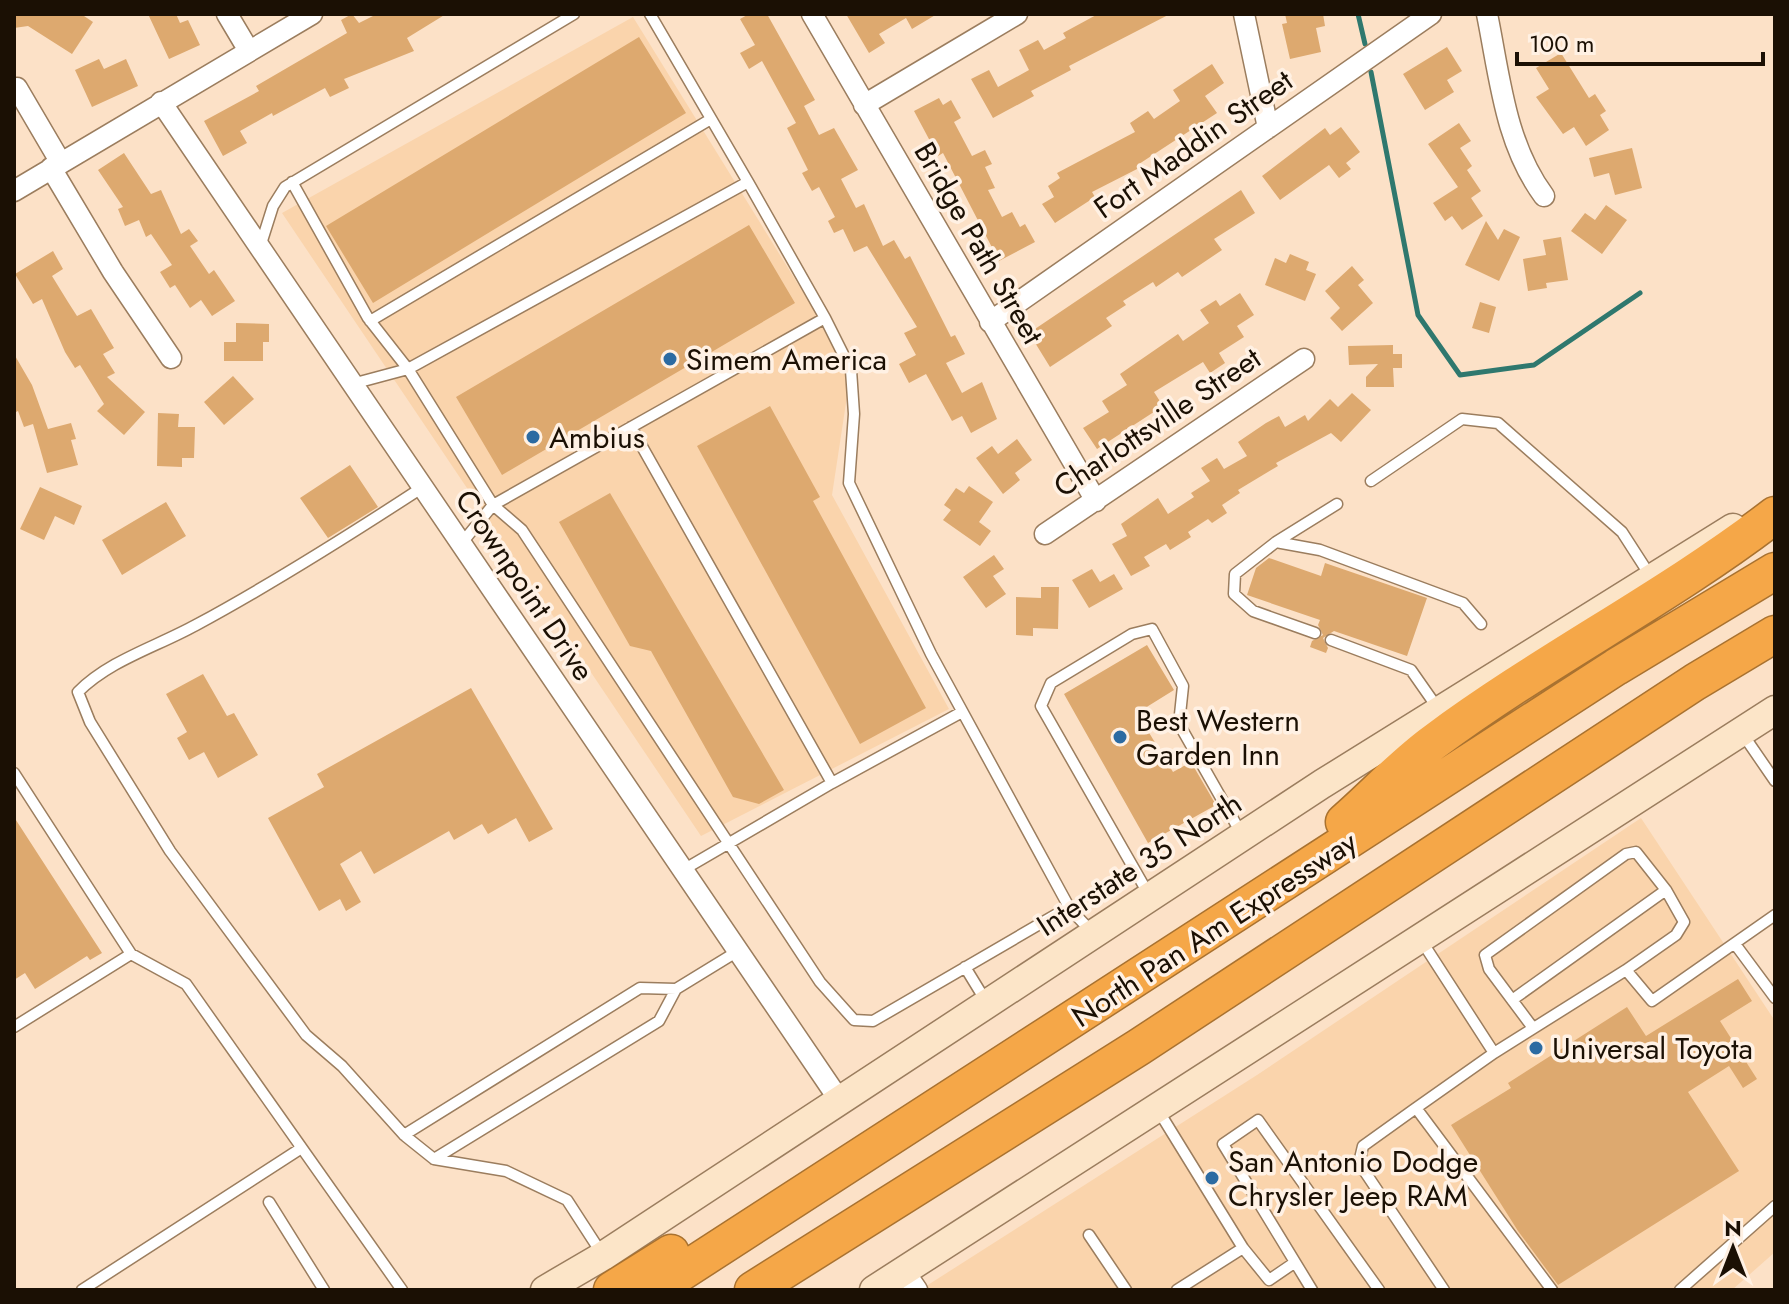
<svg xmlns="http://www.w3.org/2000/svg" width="1789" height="1304" font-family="Jost,sans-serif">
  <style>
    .built { fill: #fad4ac }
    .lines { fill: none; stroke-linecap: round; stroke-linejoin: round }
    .stream { stroke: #2f786e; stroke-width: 5 }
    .building { fill: #dda96f }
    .service-casing { stroke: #9b7d5e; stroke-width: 13 }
    .minor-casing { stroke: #9b7d5e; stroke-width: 23 }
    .secondary-casing { stroke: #9b7d5e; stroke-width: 31 }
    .motorway-casing { stroke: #a97230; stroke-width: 39 }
    .service { stroke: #fff; stroke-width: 10 }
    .minor { stroke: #fff; stroke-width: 20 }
    .secondary { stroke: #fce5c8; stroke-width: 28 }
    .motorway { stroke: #f5a748; stroke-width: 36 }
    .poi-dot { fill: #2c6ba2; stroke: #fff1e4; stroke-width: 3 }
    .labels { text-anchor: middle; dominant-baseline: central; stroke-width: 7; stroke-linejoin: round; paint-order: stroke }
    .street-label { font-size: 30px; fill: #1b1004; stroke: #fff1e4 }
    .poi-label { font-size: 30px; fill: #1b1004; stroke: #fff1e4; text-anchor: start }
  </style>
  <rect width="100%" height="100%" fill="#fce1c7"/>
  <path class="built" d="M633,17L851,370L832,495L949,709L701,836L282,213Z
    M1641,818L1775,1021V1252L1732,1290H920L1257,1075Z"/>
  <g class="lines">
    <path class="stream" d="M1358,14L1365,44
      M1371,72L1418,315L1460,375L1534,365L1640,293"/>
  </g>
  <path class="building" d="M14,14H81L93,22L72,54L28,26L14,28Z
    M148,14H176L180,23L188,20L200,45L169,59Z
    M352,14L359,23L377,14H446L407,38L414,51L344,79L349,88L330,97L325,88L273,116L272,113L240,131L247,143L223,156L204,121L259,91L256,86L347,33L341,20Z
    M749,14H767L815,100L804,106L819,135L834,128L858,170L841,179L856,208L864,204L883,246L894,240L905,259L910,256L951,337L955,335L965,354L946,363L962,393L982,382L997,419L971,433L962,416L952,421L926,374L909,383L899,364L916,355L904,333L917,327L867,246L854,252L843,229L834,233L828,221L835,217L819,187L812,191L802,173L808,170L787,128L796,123L762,61L749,69L740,53L755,45L740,19Z
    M846,14H937L912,29L906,18L879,34L885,43L869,53Z
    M1098,14H1170L1069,66L1071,70L1031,91L1034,96L993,118L971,79L989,70L998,87L1029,70L1019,50L1038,40L1044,50L1066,38L1063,33Z
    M1285,14H1323L1325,26L1316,28L1321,52L1290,59L1282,24L1287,23Z
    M639,37L686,113L373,303L326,226Z
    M1447,47L1462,71L1447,80L1454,92L1425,110L1403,74Z
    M1561,53L1589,98L1595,94L1606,111L1600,115L1609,130L1586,146L1574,127L1563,134L1536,97L1549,89L1536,68Z
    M99,59L104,69L126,59L138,86L92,107L75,70Z
    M1212,64L1224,83L1205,96L1217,113L1139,164L1141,167L1092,192L1095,197L1055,223L1042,204L1054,197L1048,186L1060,178L1057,173L1135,132L1130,123L1148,111L1154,119L1180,101L1173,90Z
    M939,98L943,105L951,100L961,118L954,122L972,156L985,150L992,164L985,167L995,188L988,190L1002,217L1012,212L1020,227L1025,224L1035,242L999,261L943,153L938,156L914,111Z
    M1459,123L1471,141L1460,148L1472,166L1467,170L1481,191L1471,198L1483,216L1462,230L1452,216L1445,221L1433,203L1458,187L1428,144Z
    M1341,127L1360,152L1346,163L1351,169L1339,178L1329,165L1280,200L1262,176L1325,128L1330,135Z
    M1632,148L1642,188L1615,195L1609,173L1594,177L1589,158Z
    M124,153L151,194L161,190L181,234L189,229L198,241L190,246L209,274L214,270L235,301L212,316L201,300L190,308L175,285L170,288L160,272L172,265L151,234L146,237L139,220L125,226L118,209L123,207L98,170Z
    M1241,190L1255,213L1214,239L1222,250L1182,277L1178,272L1156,287L1153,282L1123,301L1126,305L1106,318L1112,326L1050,367L1029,333Z
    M1606,205L1627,220L1602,254L1571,231L1585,213L1595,220Z
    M1486,221L1498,240L1504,229L1520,237L1499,281L1465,265Z
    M749,225L795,303L502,475L456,397Z
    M1561,237L1568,280L1546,283L1547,288L1528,291L1523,259L1546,255L1543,240Z
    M53,251L63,269L52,276L68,302L77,316L91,309L114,348L103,354L115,373L107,377L145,412L124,435L97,411L104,404L80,365L75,368L65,352L42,299L33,304L15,274Z
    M1290,254L1309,262L1306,270L1316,274L1305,301L1265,285L1275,258L1286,263Z
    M1352,266L1364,280L1358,285L1373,303L1342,331L1330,318L1340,308L1325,291Z
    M1240,293L1254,315L1237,326L1244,337L1219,353L1225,363L1210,373L1203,362L1154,392L1163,406L1097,449L1083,428L1109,412L1102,401L1127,385L1120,374L1178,334L1183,341L1209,323L1200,310L1216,300L1220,306Z
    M1480,302L1496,307L1489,333L1472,328Z
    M236,323L269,324V342H263V361H224V342H236Z
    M1393,345V354H1402V368H1393L1394,387H1366V377L1378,364L1349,365L1348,346Z
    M14,354L32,385L48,429L71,423L76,439L71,440L78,465L47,473L33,424L24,427L18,411L14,413Z
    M233,376L254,399L224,425L204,402Z
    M1352,393L1371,410L1341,442L1331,433L1276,463L1278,466L1238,490L1240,493L1222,505L1227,513L1212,523L1208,519L1188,532L1191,537L1170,550L1166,544L1144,557L1150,566L1131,576L1112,544L1127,536L1121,524L1158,498L1168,514L1194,497L1191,493L1210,481L1201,468L1217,458L1224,469L1247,456L1238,442L1266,423L1279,416L1285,427L1305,415L1308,421L1330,399L1338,407Z
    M770,406L820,497L813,501L926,708L860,744L697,446Z
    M158,413L179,414L178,427H195L194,458H182V467L157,466Z
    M1017,439L1032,460L1015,473L1020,480L1003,494L976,458L992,446L998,454Z
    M350,465L378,507L328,538L300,498Z
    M969,486L993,502L979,522L991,531L980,546L943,520L951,510L944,505L956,488L964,493Z
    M40,487L82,506L74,525L55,516L44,540L20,529Z
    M610,493L784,790L759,804L733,797L651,651L630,646L559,522Z
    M166,502L186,536L122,575L102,540Z
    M994,555L1004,569L993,576L1006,594L986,608L963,577Z
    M1269,558L1321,576L1325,563L1427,598L1407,656L1334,631L1323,638L1328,648L1326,653L1310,647L1312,641L1323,635L1318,625L1320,620L1247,595L1256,568Z
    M1092,569L1100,582L1114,574L1123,589L1089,608L1072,580Z
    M1041,587H1059L1058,629L1033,628V636L1016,635V597L1041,598Z
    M1147,645L1174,690L1137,713L1173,772L1191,762L1216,805L1148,843L1064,694Z
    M203,674L227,716L234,713L258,755L218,778L204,752L189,760L177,738L187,732L166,694Z
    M471,688L553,829L529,842L516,818L488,834L482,824L454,840L449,831L374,874L361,851L340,864L361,902L346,911L340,899L319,911L268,818L324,787L317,774Z
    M14,817L102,953L90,960L87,956L35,989L25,973L14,980Z
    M1738,979L1752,1001L1720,1021L1757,1079L1743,1088L1729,1066L1688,1092L1739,1171L1558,1285L1518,1231L1451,1125L1511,1088L1508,1083L1627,1007L1646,1036Z"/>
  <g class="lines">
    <defs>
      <path id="service" d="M650,14L748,182
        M292,182L368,318L408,369L748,182L825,318L493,505L522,530L820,982L854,1020L873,1021L1069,907L931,654L849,483L854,414L851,370L825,318
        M260,247L273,206L285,187L574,14
        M370,321L711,119
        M352,384L408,369L493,505L461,544
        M631,427L832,783L683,870
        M1371,481L1462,419L1498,423L1622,532L1651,577
        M423,487C348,536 274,583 196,625C156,647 110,660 78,692L90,722L170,851L306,1035L342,1066L404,1135L434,1159L506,1171L567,1200L602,1254
        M1276,542L1320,550L1463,603L1481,624
        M1315,633L1253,611L1234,594L1235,574L1276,542L1337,504
        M1331,640L1411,670L1439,710
        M1742,733L1775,781
        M14,773L131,954L186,984L402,1290
        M832,783L962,712
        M1149,895L1041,706L1051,683L1132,634L1152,629L1183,686L1179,724L1241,833
        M1068,907L1092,932
        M1421,940L1494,1053L1416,1108L1552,1290
        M1735,944L1775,998
        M965,967L987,1003
        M1512,1000L1666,890
        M14,1027L131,954
        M1533,1028L1489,969L1485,955L1626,854L1636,852L1666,890L1684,922L1676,935L1626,970
        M1494,1053L1626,970L1652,1001L1775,915
        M1416,1108L1363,1146L1359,1163L1444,1290
        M1158,1110L1243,1248L1177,1290
        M404,1135L640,988L676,989
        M434,1159L659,1021L676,989L738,951
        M269,1202L324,1290
        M1089,1235L1126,1290
        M1243,1248L1269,1280L1294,1263
        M82,1290L300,1149
        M1312,1290L1223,1144L1258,1120L1379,1290
        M1680,1290L1775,1206"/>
      <path id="minor" d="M227,14L249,51
        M812,14L1096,501
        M1244,14L1268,128
        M1487,14C1500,78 1505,143 1544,196
        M17,88L61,163
        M161,102L840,1101
        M864,105L1017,14
        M51,168L113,272L171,358
        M14,191L312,14
        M990,322L1431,14
        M1045,534L1304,359
        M904,1271L917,1290"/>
      <path id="secondary" d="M545,1290L603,1256L1322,784L1733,528
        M874,1290L1775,710"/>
      <path id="motorway" d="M1344,822C1374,796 1403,764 1435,741C1544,660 1667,598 1775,515
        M612,1290L671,1253
        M654,1290L1616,667L1775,571
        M753,1290L1139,1047L1695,682L1775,634"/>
    </defs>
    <use href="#service" class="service-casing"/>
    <use href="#minor" class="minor-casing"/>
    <use href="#secondary" class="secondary-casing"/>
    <use href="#motorway" class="motorway-casing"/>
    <use href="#service" class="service"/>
    <use href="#minor" class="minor"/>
    <use href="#secondary" class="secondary"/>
    <use href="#motorway" class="motorway"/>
  </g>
  <g class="poi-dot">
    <circle cx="670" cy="359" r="8"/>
    <circle cx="533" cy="437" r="8"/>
    <circle cx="1120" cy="737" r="8"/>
    <circle cx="1536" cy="1048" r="8"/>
    <circle cx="1212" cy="1178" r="8"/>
  </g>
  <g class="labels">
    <g class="street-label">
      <text transform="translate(1193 144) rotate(-35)">Fort Maddin Street</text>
      <text transform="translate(979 243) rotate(60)">Bridge Path Street</text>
      <text transform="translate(1157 422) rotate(-34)">Charlottsville Street</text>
      <text transform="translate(525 585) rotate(56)">Crownpoint Drive</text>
      <text transform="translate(1139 864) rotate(-33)">Interstate 35 North</text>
      <text transform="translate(1214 929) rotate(-33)">North Pan Am Expressway</text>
    </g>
    <g class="poi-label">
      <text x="686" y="359">Simem America</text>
      <text x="549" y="437">Ambius</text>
      <text x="1136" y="720">Best Western<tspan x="1136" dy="34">Garden Inn</tspan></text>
      <text x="1552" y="1048">Universal Toyota</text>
      <text x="1228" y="1161">San Antonio Dodge<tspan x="1228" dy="34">Chrysler Jeep RAM</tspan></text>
    </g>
  </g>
  <rect width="1789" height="1304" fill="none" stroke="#1b1004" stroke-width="32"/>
  <g transform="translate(1733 1248)" stroke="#fff1e4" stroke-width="6" paint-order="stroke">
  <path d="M0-6L14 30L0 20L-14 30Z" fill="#1b1004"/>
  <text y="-12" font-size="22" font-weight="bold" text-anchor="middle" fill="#1b1004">N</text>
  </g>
  <path d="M1517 52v12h246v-12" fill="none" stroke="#1b1004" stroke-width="4"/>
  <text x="1529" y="52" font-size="24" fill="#1b1004" stroke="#fff1e4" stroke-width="6" paint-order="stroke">100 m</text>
</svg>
